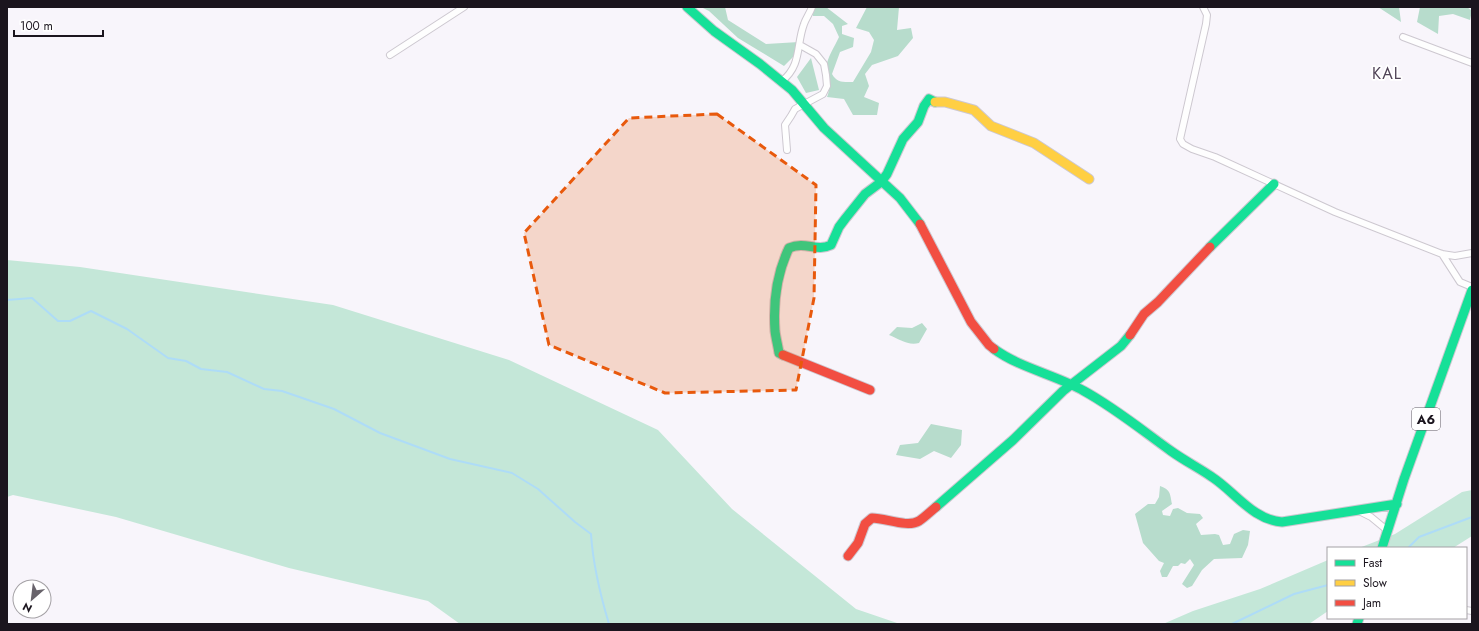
<svg xmlns="http://www.w3.org/2000/svg" width="1479" height="631" font-family="Jost,sans-serif">
  <style>
    .green { fill: #c4e7d8 }
    .forest { fill: #b7dccc }
    .lines { fill: none; stroke-linecap: round; stroke-linejoin: round }
    .stream { stroke: #aedcf7; stroke-width: 2 }
    .street-casing { stroke: #cdc8d0; stroke-width: 8 }
    .fast-casing { stroke: #cdc8d0; stroke-width: 11 }
    .slow-casing { stroke: #cdc8d0; stroke-width: 11 }
    .jam-casing { stroke: #cdc8d0; stroke-width: 11 }
    .street { stroke: #fefefe; stroke-width: 6 }
    .fast { stroke: #16e098; stroke-width: 9 }
    .slow { stroke: #ffcf43; stroke-width: 9 }
    .jam { stroke: #f24e42; stroke-width: 9 }
    .marked { fill: #e8590c; fill-opacity: 0.2; stroke: #e8590c; stroke-width: 3; stroke-dasharray: 8 5; stroke-linejoin: round }
    .labels { text-anchor: middle; dominant-baseline: central; stroke-width: 3.5; stroke-linejoin: round; paint-order: stroke }
    .shield { fill: #fff; stroke: #5f5b62; stroke-width: 1 }
    .shield-label { font-size: 13px; font-weight: bold; fill: #1b151e }
    .quarter-label { font-size: 16px; letter-spacing: 1px; fill: #514458; stroke: #fff }
  </style>
  <rect width="100%" height="100%" fill="#f8f5fb"/>
  <path class="green" d="M7,260L80,267L333,305L509,360L658,430L732,509L856,609L900,624H460L428,601L289,568L116,517L13,495L7,497Z
    M1472,490V536L1453,548H1359L1395,534L1462,492Z
    M1328,560V611L1309,624H1163L1193,611L1260,589Z"/>
  <path class="forest" d="M701,7H725L728,20L766,44L799,42L793,57L784,66L738,38L709,11Z
    M809,7H826L848,24L842,26V34L854,38L853,47L840,52L832,74C837,83 843,82 853,82L871,52L874,40L869,32L856,28L867,7H899L897,30L911,28L913,38L898,56L872,65L865,74L869,86L864,97L879,103L877,115H853L844,99L827,97C832,84 827,82 826,70C826,59 835,46 839,37L833,24L824,16H813Z
    M1378,7H1399L1401,22Z
    M1420,7H1467L1472,11L1470,20L1453,14L1439,16L1438,34L1417,22Z
    M811,58L819,90L806,93L797,77Z
    M922,323L927,329L919,343C908,346 899,339 889,335L897,327L912,328Z
    M931,424L962,430L961,445L951,458L934,451L920,459L896,455L900,445L918,443Z
    M1160,486C1171,490 1170,494 1172,504L1162,511L1163,515L1170,516L1173,509L1178,508L1187,513L1200,514L1203,518L1196,524L1201,535L1215,534L1219,535L1223,545L1230,544L1234,534L1243,530L1250,531L1248,545L1242,558L1214,559L1202,570L1192,586L1187,588L1182,584L1194,565L1190,559L1185,564L1181,563L1178,566H1173L1167,577H1162L1160,571L1164,563L1159,561L1143,543L1135,514L1148,504H1155L1159,497Z"/>
  <g class="lines">
    <path class="stream" d="M7,300L32,298L58,321H70L91,311L127,329L168,358L186,361L201,369L227,372L264,389L282,391L334,409L380,433L450,459L512,473L538,489L575,522L591,534C593,565 600,594 609,624
      M1408,548L1419,537L1472,517
      M1232,624L1294,594L1328,585"/>
    <defs>
      <path id="street" d="M1203,7L1207,15L1206,24L1180,139L1183,144L1192,149L1215,157L1335,212L1442,254L1455,256L1472,253
        M1403,37L1472,63
        M390,55L464,7
        M782,81C802,65 796,45 804,24C806,18 810,13 812,7
        M787,150L785,125L791,116L795,109L823,94L827,86L826,75L824,64L816,54L800,45
        M1442,254L1460,282L1472,287
        M1359,511L1371,517L1388,531
        M1466,610L1472,611"/>
      <path id="fast" d="M687,7L714,31L760,64L792,90L824,128L900,198L920,224
        M1210,247L1274,184
        M994,349C1020,368 1056,375 1084,391C1115,408 1143,431 1171,451C1185,461 1199,468 1212,477C1235,492 1253,520 1282,522L1397,504
        M783,355L779,353C778,346 776,339 775,331C773,302 776,275 789,248C806,241 816,252 831,245L839,227L845,219L865,194L881,182L887,174L903,139L918,122L924,106L929,99L935,102
        M936,507L1013,440L1063,391L1121,346L1130,335
        M1382,548L1404,479L1472,290
        M1357,624L1359,618"/>
      <path id="slow" d="M935,102H945L974,110L991,126L1034,143L1089,179"/>
      <path id="jam" d="M920,224L971,322L989,345L994,349
        M1130,335L1144,314L1158,302L1210,247
        M783,355L870,390
        M848,556L858,543L865,524L872,518C886,518 907,528 919,521C925,517 931,511 936,507"/>
    </defs>
    <use href="#street" class="street-casing"/>
    <use href="#fast" class="fast-casing"/>
    <use href="#slow" class="slow-casing"/>
    <use href="#jam" class="jam-casing"/>
    <use href="#street" class="street"/>
    <use href="#fast" class="fast"/>
    <use href="#slow" class="slow"/>
    <use href="#jam" class="jam"/>
  </g>
  <path class="marked" d="M717,114L816,185L814,298L796,390L665,393L549,345L524,233L629,118Z"/>
  <g class="labels">
    <rect class="shield" x="1412" y="408" width="28" height="22" rx="3"/>
    <g class="shield-label">
      <text x="1426" y="419">A6</text>
    </g>
    <g class="quarter-label">
      <text x="1387" y="73">KAL</text>
    </g>
  </g>
  <rect width="1479" height="631" fill="none" stroke="#1b151e" stroke-width="16"/>
  <rect x="1327" y="547" width="140" height="72" fill="#ffffff" stroke="#a4a1a5"/>
  <rect x="1335" y="560" width="20" height="6" fill="#16e098" stroke="#a4a1a5"/>
  <text x="1363" y="567" font-size="12" fill="#1b151e">Fast</text>
  <rect x="1335" y="580" width="20" height="6" fill="#ffcf43" stroke="#a4a1a5"/>
  <text x="1363" y="587" font-size="12" fill="#1b151e">Slow</text>
  <rect x="1335" y="600" width="20" height="6" fill="#f24e42" stroke="#a4a1a5"/>
  <text x="1363" y="607" font-size="12" fill="#1b151e">Jam</text>
  <g transform="translate(32 599) rotate(208)"><circle r="19" fill="#ffffff" stroke="#a4a1a5"/>
  <path d="M0-3L7 15L0 10L-7 15Z" fill="#68636b"/>
  <text y="-6" font-size="11" font-weight="bold" text-anchor="middle" fill="#1b151e">N</text>
  </g>
  <path d="M14 30v6h89v-6" fill="none" stroke="#1b151e" stroke-width="2"/>
  <text x="20" y="30" font-size="12" fill="#1b151e" stroke="#ffffff" stroke-width="3" paint-order="stroke">100 m</text>
</svg>
